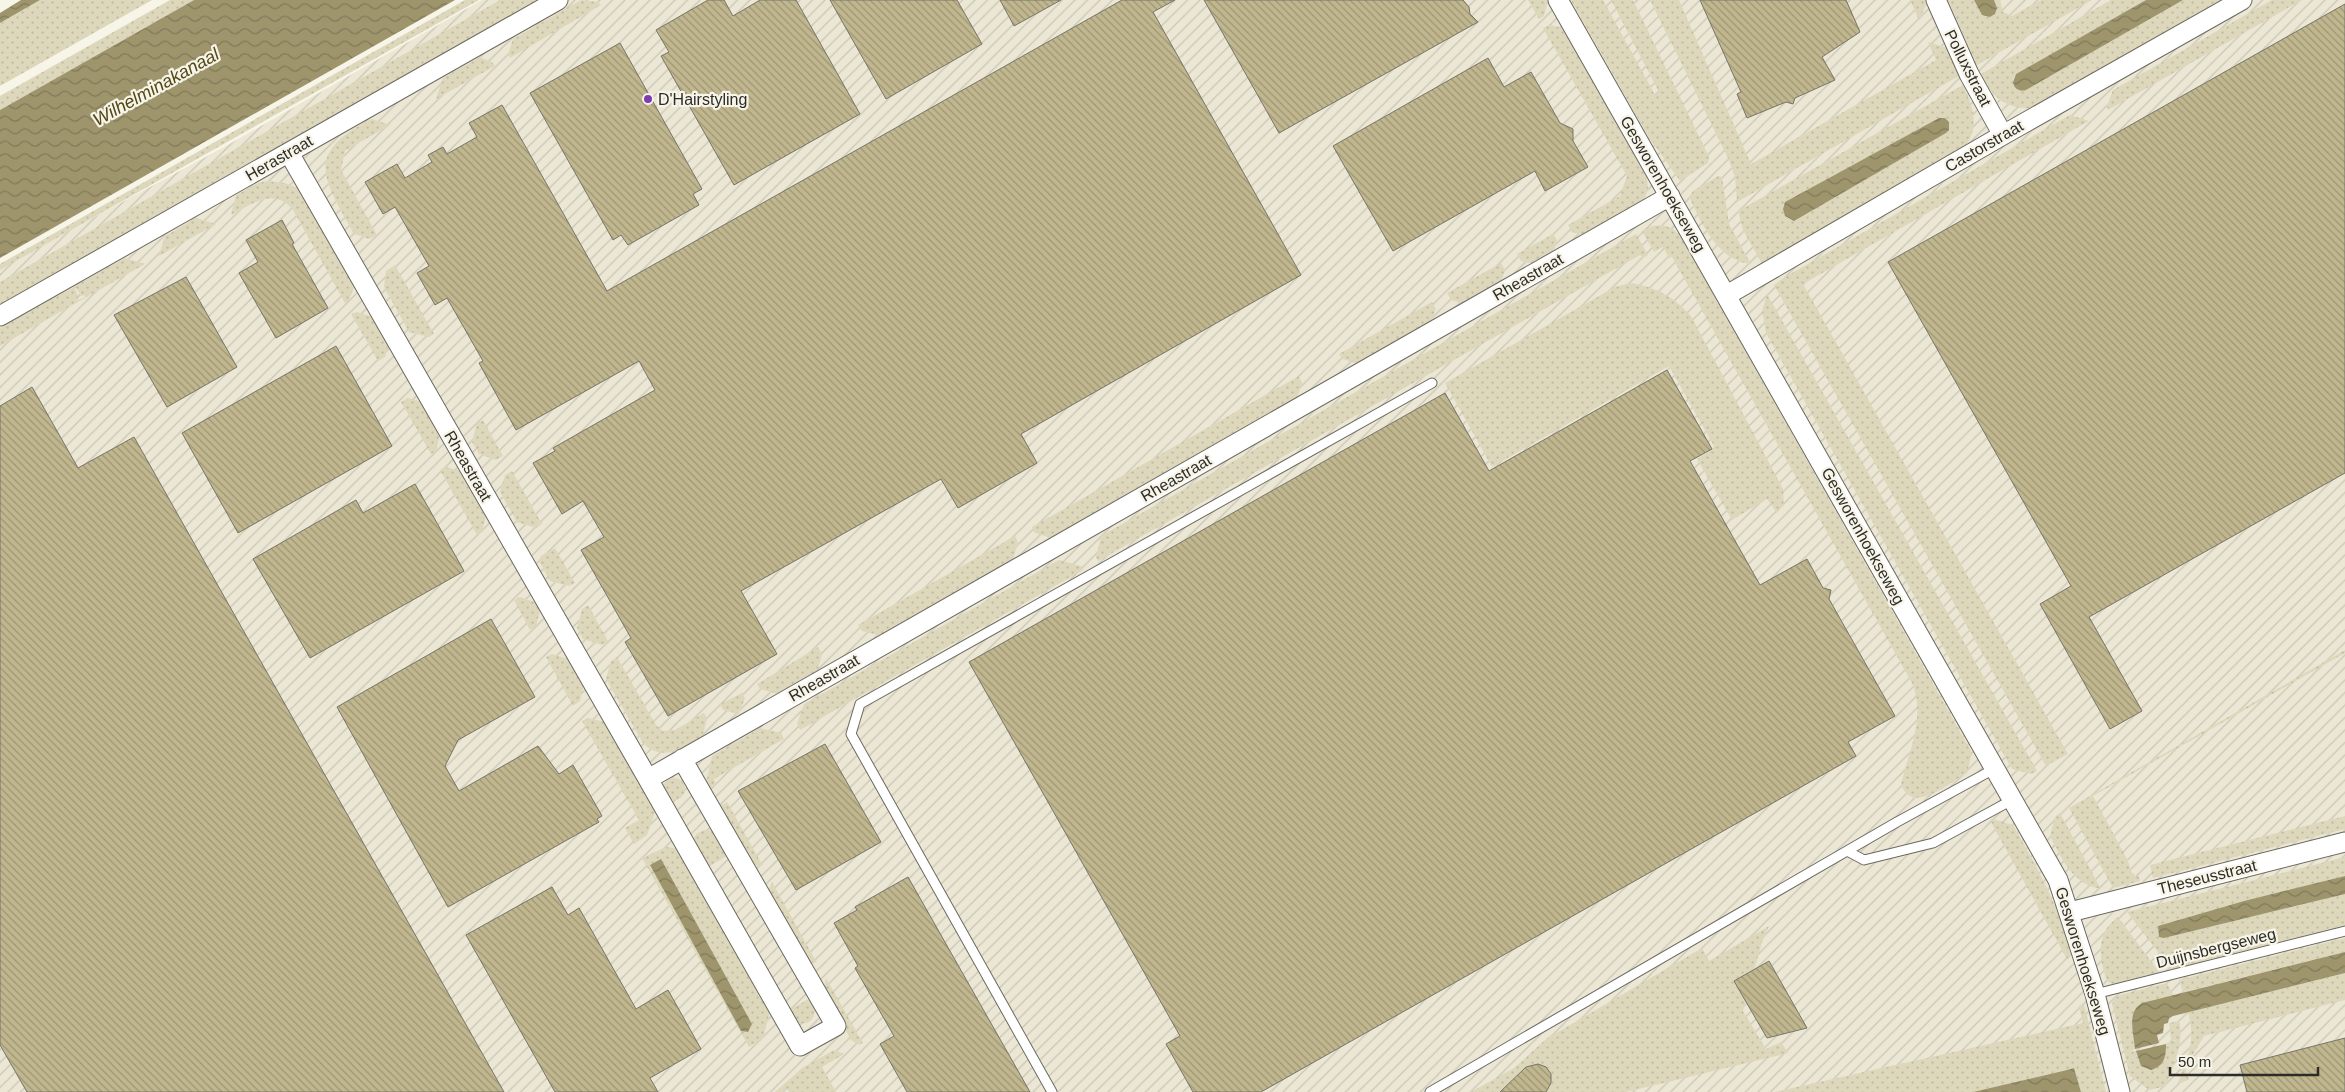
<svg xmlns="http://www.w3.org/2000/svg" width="2345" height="1092" font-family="Arial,sans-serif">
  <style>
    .industrial { fill: url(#industrial-furrows) }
    .grass { fill: url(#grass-dots); fill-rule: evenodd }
    .water { fill: url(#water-waves) }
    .building { fill: url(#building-back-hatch); stroke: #77746a }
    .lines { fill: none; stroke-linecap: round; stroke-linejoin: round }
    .service-casing { stroke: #6b695f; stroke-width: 11 }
    .minor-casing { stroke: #6b695f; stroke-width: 21 }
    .service { stroke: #fff; stroke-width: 9 }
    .minor { stroke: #fff; stroke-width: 19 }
    .poi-dot { fill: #7d3cb0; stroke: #f7f4e8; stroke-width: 2 }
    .labels { text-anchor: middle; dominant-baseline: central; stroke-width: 4.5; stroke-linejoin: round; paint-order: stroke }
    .street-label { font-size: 16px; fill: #2d2c28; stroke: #f7f4e8 }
    .poi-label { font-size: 16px; fill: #2d2c28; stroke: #f7f4e8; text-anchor: start }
    .water-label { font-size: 18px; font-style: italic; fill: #534816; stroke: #f7f4e8 }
  </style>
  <defs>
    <pattern id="industrial-furrows" width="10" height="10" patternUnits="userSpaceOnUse" patternTransform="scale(1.25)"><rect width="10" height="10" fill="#ebe7d4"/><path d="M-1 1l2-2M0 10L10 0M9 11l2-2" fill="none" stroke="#cac6b6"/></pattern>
    <pattern id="grass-dots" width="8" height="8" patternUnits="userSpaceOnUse" patternTransform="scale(1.25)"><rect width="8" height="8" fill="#ddd7bb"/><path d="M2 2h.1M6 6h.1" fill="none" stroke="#beb9a1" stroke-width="1.8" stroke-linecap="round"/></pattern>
    <pattern id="water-waves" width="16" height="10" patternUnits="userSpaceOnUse" patternTransform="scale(1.25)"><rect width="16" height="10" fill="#9e956d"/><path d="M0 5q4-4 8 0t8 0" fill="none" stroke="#817a5a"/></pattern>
    <pattern id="building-back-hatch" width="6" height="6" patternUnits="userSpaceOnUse" patternTransform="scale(1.25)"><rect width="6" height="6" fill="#c1b78f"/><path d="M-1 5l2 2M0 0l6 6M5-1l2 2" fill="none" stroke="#9d9575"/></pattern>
  </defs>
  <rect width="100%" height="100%" fill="#f7f4e8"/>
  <path class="industrial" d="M482,0H2345V1092H0V268L224,147Z"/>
  <path class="grass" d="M40,0H152L0,86V23Z
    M170,0H194L0,110V96Z
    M465,0H479L0,270V264Z
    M500,0H539L0,305V282Z
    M581,0L598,2L601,5L510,58L508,54L513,39Z
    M1528,0H1548L1544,16L1539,19Z
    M1571,0H1603L1655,95L1659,92L1611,0H1633L1709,157L1708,163L1680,181L1648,136Z
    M1650,0H1679L1751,164L1936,60L1928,42L1947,48L1959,76L1737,202L1735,177L1729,160Z
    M1910,0H1926L1927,3L1919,20Z
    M1948,0H1974L1982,15L1990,17L1995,14L1997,6L1994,0H2000L2003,12L2012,16L2041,0H2092L1977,65Z
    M2111,0H2146L2016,74L2013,79V85L2026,90L2183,0H2227L2032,108C2006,110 1991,96 1981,74Z
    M2272,0H2302L2108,110L2107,106L2113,90Z
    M1550,25L1563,28L1647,178L1648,189L1644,200L1589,237L1572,232L1568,225L1620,196L1627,176L1543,28Z
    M480,57L493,63L495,66L436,99L443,78Z
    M1963,85C1974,109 1981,130 1961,151L1762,264L1743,230L1738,211ZM1939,118L1949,122V130L1946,133L1794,221L1787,218L1783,205L1785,202Z
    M2070,115L2089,121L1803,284L2068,754L2046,766L1774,285L1785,277Z
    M372,119L390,125L345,151L341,170L377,235L369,239L354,234C323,178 303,153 372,119Z
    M1718,176L1722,177L1729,224L1751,264C1718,261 1702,224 1689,197L1693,191Z
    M267,181L285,183L301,189L356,283L348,302L345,303L293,210C274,187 252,204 231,215L236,195L258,183Z
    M196,218L216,224L159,256L165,236Z
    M1663,225L1673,229L1681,237L1972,753L1967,773C1949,783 1912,816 1901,784C1909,752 1926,716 1912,683L1672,257L1669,258L1663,247L1654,252L1642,231L1652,226Z
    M1553,234L1557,240L1552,258L1539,265L1521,261L1517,254Z
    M1636,234L1648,255L1643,258L1640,255L1098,561L1096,557L1101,536Z
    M125,258L145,264L0,346V328L74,287L79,297L77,298L78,300L85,297L84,295L81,296L75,286Z
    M1501,263L1505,270L1499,288L1469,305L1451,300L1447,293Z
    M395,265L434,334L429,337L409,332L384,287L386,271Z
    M1630,283C1656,287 1673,296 1691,316L1783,489L1784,505L1777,513L1767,499L1732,520L1697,459L1715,448L1669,366L1492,467L1445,383L1615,287Z
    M1767,294L2037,771L2031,774L2012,769L1766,333L1762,311Z
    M1432,302L1436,309L1429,327L1362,365L1343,359L1339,354Z
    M357,312L376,318L390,339L385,357L378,361L351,314Z
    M1299,376L1302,383L1296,402L1055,539L1035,533L1032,527Z
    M408,398L426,403L441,430L436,451L431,454L401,402Z
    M483,420L503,456L496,460L479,454L472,442L477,423Z
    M445,467L465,472L487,512L482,532L477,535L440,470Z
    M512,471L542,524L536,528L517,522L500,492L505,475Z
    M1015,536L1018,542L1012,563L882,636L862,631L858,625Z
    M555,548L575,583L569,586L550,581L539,561L541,556Z
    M1059,560L1081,566L1083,570L800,730L797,724L804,704Z
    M520,597L540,604L541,607L536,626L530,630L514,600Z
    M588,605L608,641L602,645L583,639L577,628L582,609Z
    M818,647L822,654L817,673L778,694L760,689L757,684Z
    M2345,650V653L2093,796L2128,861L2132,874L2134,873L2135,877L2139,876L2140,881L2113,888L2069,808Z
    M552,654L571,660L584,684L580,701L573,706L546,657Z
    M617,657L656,725L663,731L675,730L704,713L707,719L702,738C681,749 663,762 643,743L606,679L611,661Z
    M742,693L745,698L739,714L723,710L720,704Z
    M588,718L605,722L656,810L647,835L634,844L625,828L639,820L582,721Z
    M760,728L781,733L784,739L714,779L716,784L709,789L706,783L712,756Z
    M663 789a11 11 0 1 1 22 0a11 11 0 1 1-22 0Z
    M727,802L763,866L753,865L719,807Z
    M2060,813L2101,889C2072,884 2062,859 2050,836L2055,817Z
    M2345,816V829L2153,878L2150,865Z
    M1993,819L2013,825C2037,867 2060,908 2071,955L2067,959L1994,828L1990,820Z
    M704,830L715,831L730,854L705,869L693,841L696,834Z
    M666,847L674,848L681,854L770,1012L763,1038L749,1047L642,858ZM661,860L752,1024L745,1032L741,1031L650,865Z
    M2345,857V876L2244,901L2158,926L2159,937L2164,938L2345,894V925L2171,969L2127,912Z
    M772,882L817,963L807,961L768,891Z
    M2118,917L2159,972L2113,984L2107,981C2099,959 2095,933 2118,917Z
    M1769,926L1762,942L1743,1011L1766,1049L1781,1042L1788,1053L1626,1092H1471L1514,1068L1546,1039L1702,948L1709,961Z
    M2345,938V952L2183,992L2179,980Z
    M2345,973V1000L2204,1036L2185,1068L2189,1080L2178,1083C2188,1054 2196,1043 2188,1012Z
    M826,978L863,1043L859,1045L851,1040L823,990Z
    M2167,983L2173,995C2128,1006 2131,1004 2135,1049L2130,1052L2136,1051L2139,1062L2143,1061L2156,1068L2163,1062L2166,1043L2177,1040H2171L2169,1023L2179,1021C2185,1042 2173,1065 2166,1086L2149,1090L2130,1076L2112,1004L2115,998L2120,995Z
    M812,997C816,1011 817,1026 797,1023L786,1012Z
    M2084,1005L2106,1092H2081L2074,1068L1973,1092H1775L2083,1023L2079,1006Z
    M834,1050L844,1054L822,1067L836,1092H789L787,1088L781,1092H775L802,1068Z"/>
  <path class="water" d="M21,0H40L0,23V13Z
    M194,0H455L0,258V110Z
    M1974,0H1994L1997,8L1995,14L1990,17L1982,15Z
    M2146,0H2183L2026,90C2020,92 2014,89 2013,82L2016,74Z
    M1939,118H1945L1949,122V130L1946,133L1794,221L1785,216L1783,209L1785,202Z
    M661,859L752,1024L748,1032L741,1031L650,865Z
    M2345,876V894L2164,938L2159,937L2158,926L2244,901Z
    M2345,952V973L2173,1016L2169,1018L2168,1023L2164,1024L2163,1033L2157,1035L2159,1043L2135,1049C2134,1034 2126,1012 2142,1003Z
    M2166,1044C2166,1058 2164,1066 2151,1070L2141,1066L2136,1051Z
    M2074,1068L2081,1092H1973L2067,1070Z"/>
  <path class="building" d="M708,0H724L733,16L760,0H796L860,114L734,185L661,56L669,52L656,30Z
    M830,0H957L982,44L886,99Z
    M1000,0H1061L1014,26Z
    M1122,0H1175L1153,12L1301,275L1021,434L1037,463L958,508L941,479L741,591L777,654L668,716L625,642L631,638L581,550L604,537L583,501L562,514L533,463L555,451L553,448L655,390L639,361L516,430L479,363L483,361L447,298L435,305L417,273L429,266L395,207L383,214L365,182L397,164L405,178L432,162L428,155L443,147L447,154L477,137L469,123L502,105L607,291Z
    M1204,0H1463L1469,7L1470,14L1478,22L1279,133Z
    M1700,0H1846L1860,32L1822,57L1835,80L1795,98L1793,104L1786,102L1747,118L1737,94L1741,92Z
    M2345,4V473L2089,617L2142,711L2110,729L2040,604L2071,586L1888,262Z
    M620,43L702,189L693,194L699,205L628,245L621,235L613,240L530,93Z
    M1488,58L1504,87L1531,72L1560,123L1573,129V141L1588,167L1545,191L1535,171L1393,251L1333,146Z
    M282,220L294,243L292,244L328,308L276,338L239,273L258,262L246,240Z
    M186,277L237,367L167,407L114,315Z
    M336,346L392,446L238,533L182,433Z
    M1667,370L1712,449L1690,461L1760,585L1807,559L1823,588L1831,590L1829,599L1895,716L1848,742L1856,756L1261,1092H1193L1166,1044L1180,1036L969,662L1445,393L1489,471Z
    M32,387L78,468L134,437L504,1092H27L0,1045V406Z
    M415,484L464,571L310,658L253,559L356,500L363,513Z
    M491,619L535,697L458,740L445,766L459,791L538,746L559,774L573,765L602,816L597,819L599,822L448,907L337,707Z
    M825,744L881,842L796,890L738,791Z
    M908,877L1030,1092H907L880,1044L894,1036L855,968L858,966L834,923L857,910L855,907Z
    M552,887L568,915L579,908L636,1009L668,990L701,1049L650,1078L658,1092H555L466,935Z
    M1769,961L1807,1028L1767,1038L1734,981Z
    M2345,1038V1092H2247L2240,1065Z
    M1538,1064L1546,1067L1551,1074V1083L1546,1092H1500L1526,1067Z"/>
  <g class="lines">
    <defs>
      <path id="service" d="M1849,852L1864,860L1933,843L2012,800
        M2095,994L2345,931
        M1052,1092L851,734L860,704L1432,383
        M1430,1092L1897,822L1994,769"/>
      <path id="minor" d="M1558,0L2058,880L2095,994L2120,1092
        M1936,0L1969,74L2003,135
        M289,153L648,779L1670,196
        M1727,295L2003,135L2242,0
        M0,316L558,0
        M648,779L800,1046L836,1026L682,759
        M2070,912L2345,842"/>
    </defs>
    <use href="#service" class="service-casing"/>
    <use href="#minor" class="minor-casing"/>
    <use href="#service" class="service"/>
    <use href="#minor" class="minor"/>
  </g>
  <circle class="poi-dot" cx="648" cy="99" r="5"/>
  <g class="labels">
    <g class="street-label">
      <text transform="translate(1968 68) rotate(63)">Polluxstraat</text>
      <text transform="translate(1984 146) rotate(-30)">Castorstraat</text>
      <text transform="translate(279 158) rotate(-30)">Herastraat</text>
      <text transform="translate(1663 184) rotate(60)">Gesworenhoekseweg</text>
      <text transform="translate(1528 277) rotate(-30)">Rheastraat</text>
      <text transform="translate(468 466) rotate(60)">Rheastraat</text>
      <text transform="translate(1176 478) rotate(-30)">Rheastraat</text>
      <text transform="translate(1863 536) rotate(61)">Gesworenhoekseweg</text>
      <text transform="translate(824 678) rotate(-30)">Rheastraat</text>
      <text transform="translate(2207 877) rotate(-14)">Theseusstraat</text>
      <text transform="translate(2216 948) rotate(-14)">Duijnsbergseweg</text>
      <text transform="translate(2083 961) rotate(73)">Gesworenhoekseweg</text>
    </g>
    <g class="poi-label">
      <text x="658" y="99">D'Hairstyling</text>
    </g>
    <g class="water-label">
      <text transform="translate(156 87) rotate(-29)">Wilhelminakanaal</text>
    </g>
  </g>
  <path d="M2170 1067v8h148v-8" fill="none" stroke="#2d2c28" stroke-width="2.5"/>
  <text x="2178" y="1067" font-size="15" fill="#2d2c28" stroke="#f7f4e8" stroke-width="4" paint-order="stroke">50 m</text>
</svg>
